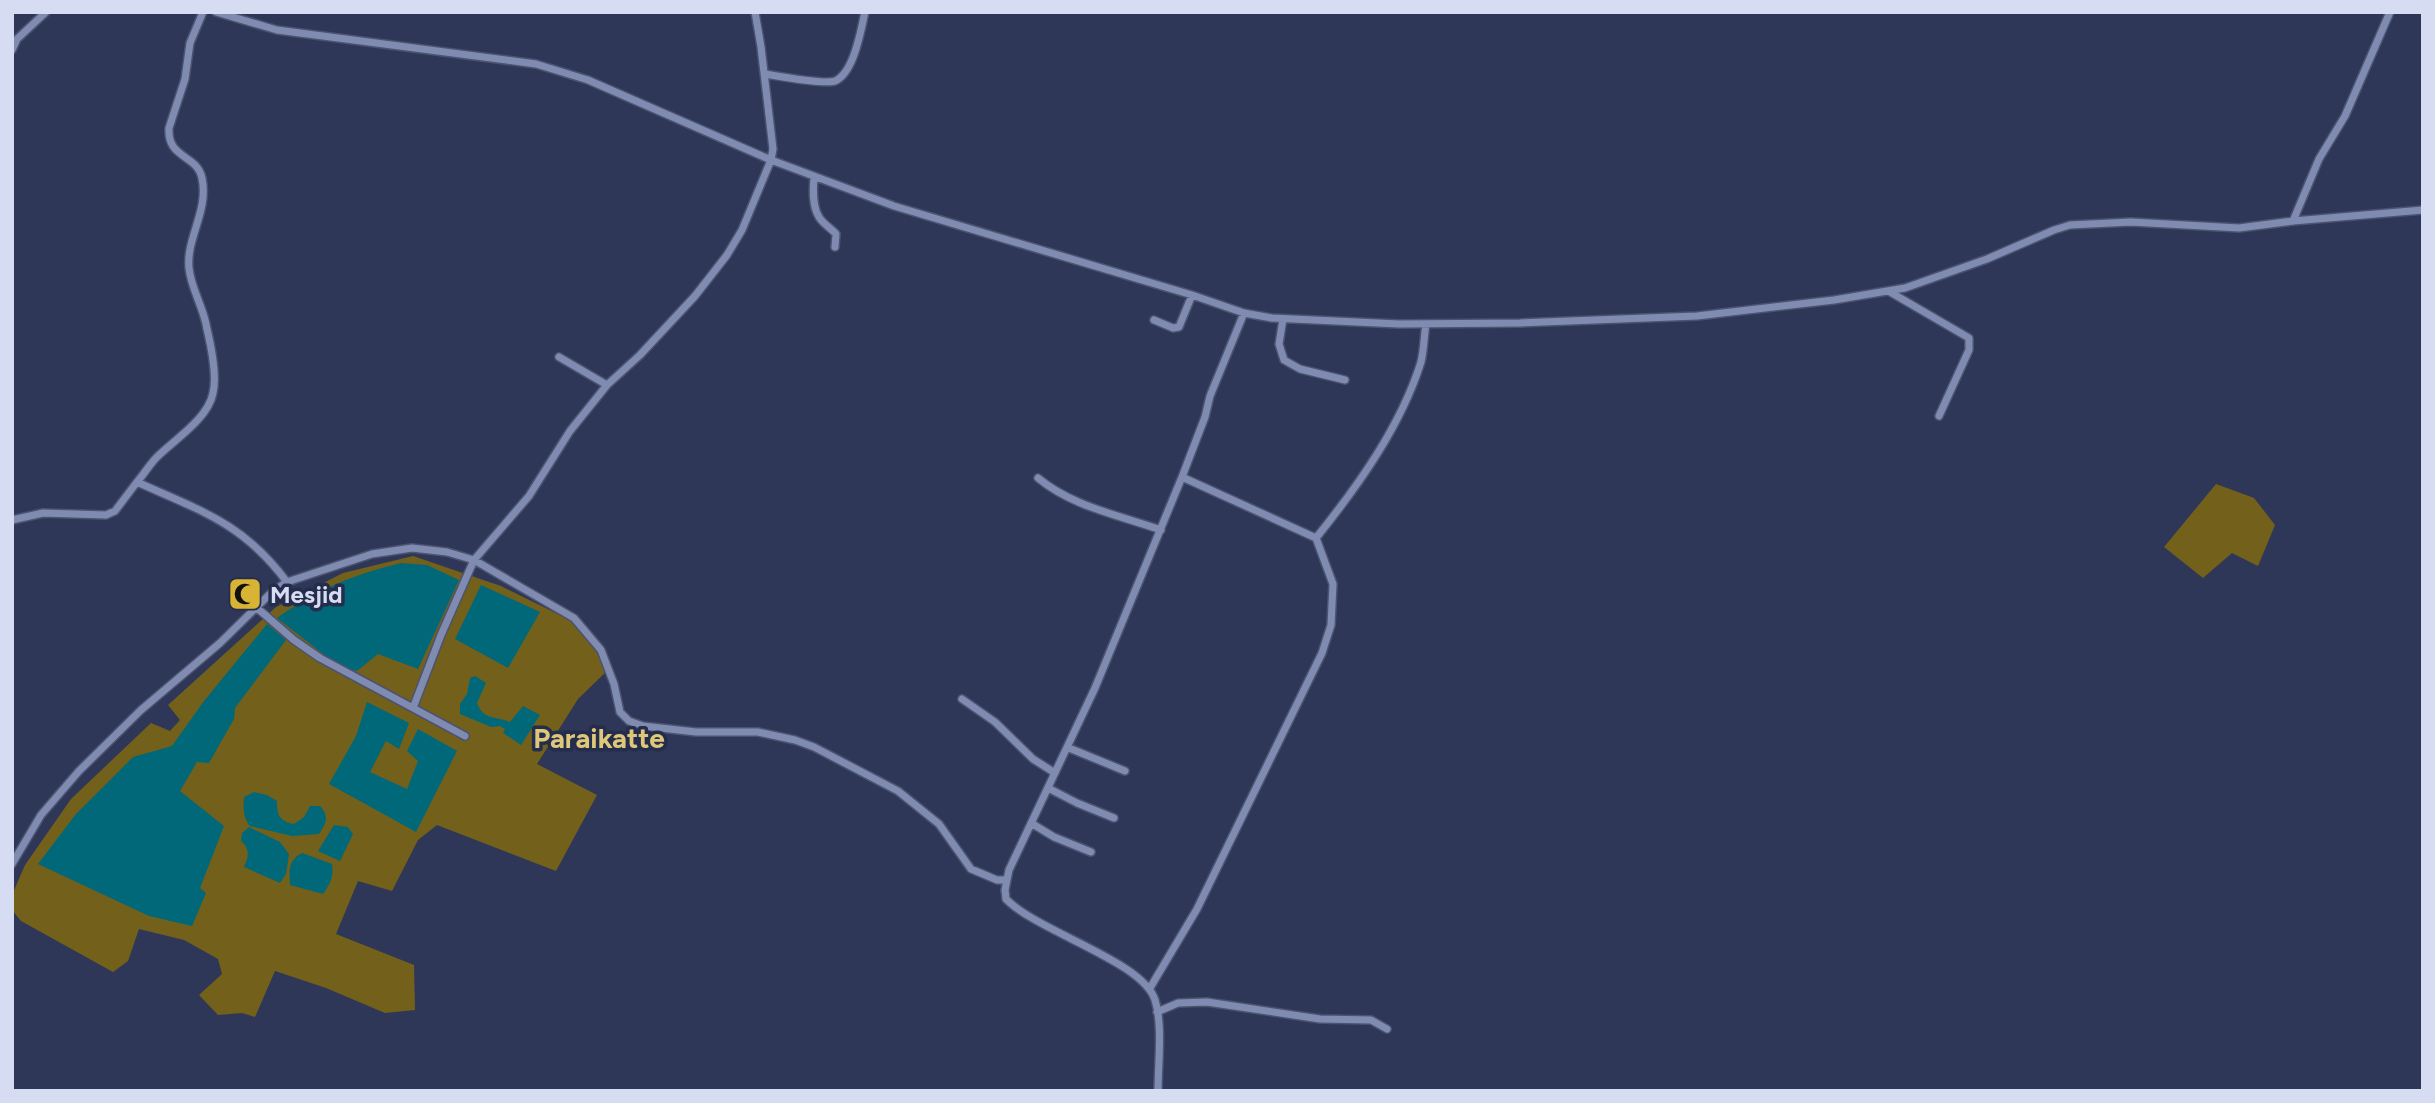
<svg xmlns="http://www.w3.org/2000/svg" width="2435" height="1103" font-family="Figtree,sans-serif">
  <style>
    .green { fill: #73601a }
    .water { fill: #006878 }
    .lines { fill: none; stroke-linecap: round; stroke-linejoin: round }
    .street-casing { stroke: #4c536f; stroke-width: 10 }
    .street { stroke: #808bb2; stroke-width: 7 }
    .labels { text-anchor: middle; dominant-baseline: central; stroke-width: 7; stroke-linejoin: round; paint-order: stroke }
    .poi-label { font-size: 24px; font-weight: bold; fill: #d6dcf1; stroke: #252d4d; text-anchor: start }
    .quarter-label { font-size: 28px; font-weight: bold; fill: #dfc77a; stroke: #252d4d }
  </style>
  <rect width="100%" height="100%" fill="#2f3758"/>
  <path class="green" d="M2216,484L2254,498L2275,525L2258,566L2232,553L2203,578L2164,547Z
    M413,556L501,586L586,628L612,666L578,699L537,764L597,795L556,871L437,825L418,840L392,891L358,881L336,934L414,965L415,1010L385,1013L326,988L275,971L255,1017L242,1013L218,1015L199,995L222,974L218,959L184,940L139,929L128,961L113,972L21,921L12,910V895L25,865L71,799L151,723L170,731L180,720L168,705L276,607L343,573Z"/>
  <path class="water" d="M401,563L427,565L459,580L418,669L378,654L357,671L340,667L277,618C320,588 350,576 401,563Z
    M481,585L540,612L508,668L455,639Z
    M267,624L286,640L235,708L234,719L209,763L197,762L180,791L224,826L200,888L206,893L192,926L149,916L38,864L76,814L133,757L172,746L204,701Z
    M475,676L486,683L477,703C484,721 496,716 510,722L523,706L540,715L521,745L503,733L505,729L500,726L491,727L460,714V704L467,694L470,678Z
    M367,702L409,723L399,749L386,741L370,772L407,789L418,761L407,751L418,729L457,751L416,832L329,784L356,736Z
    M254,792L267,795L277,801C277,815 279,821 294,824L304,817L310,806H320C330,817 326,823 319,834L292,836L250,826C243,817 243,808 244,797Z
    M334,825L348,827L353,834L340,861L318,851Z
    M249,827L280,842L289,854L286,874L280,883L244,867C249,856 250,849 241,841L242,833Z
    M302,853L332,864C334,877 330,884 323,894L290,885C289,871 288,860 302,853Z"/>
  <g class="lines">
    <defs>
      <path id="street" d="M216,12L277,30L536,64L588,80L771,160L894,206L1192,295L1244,313L1272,318L1399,324L1520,323L1697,316L1834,300L1905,288L1987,259L2054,230L2070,225L2131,222L2239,228L2293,221L2423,210
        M12,50L17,39L46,12
        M765,74C778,76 824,85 835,81C854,73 861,30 865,12
        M814,177C813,189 812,206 819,217C823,224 831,228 836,234L835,247
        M2293,221L2319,159L2345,116L2390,12
        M1890,292L1969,338V350L1939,416
        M1283,319L1279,344L1284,360L1300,369L1345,380
        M1154,320L1173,328L1179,327L1192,295
        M559,357L607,385
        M1038,478C1073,507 1119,515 1161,530
        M137,482C144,474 150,464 157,457C175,439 208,419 213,393C217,377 211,346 207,329C204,308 191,289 189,268C186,238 209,211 202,178C197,154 167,159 169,128L185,79L190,43L203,12
        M12,520L43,513L106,515L115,511L137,482C201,511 243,523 287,582
        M1316,538C1358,486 1401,426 1421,362C1424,350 1424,336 1426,324
        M256,607L294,640L320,658L413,708
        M962,699L995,722L1033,759L1055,773
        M465,736L413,708L441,635L474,560L529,496L570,431L607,385L640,355L695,296L727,255L742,230L771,160L773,149L761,47L755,12
        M1069,748L1125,771
        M1048,788L1077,803L1114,818
        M1031,823L1054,837L1091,852
        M12,864L41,815L79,771L141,710L220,643L272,592L287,582L372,554L412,548L447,552L474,560L574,618L601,650L614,684L620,712L629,721L643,726L696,732H758L795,740L814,747L898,791L939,824L971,869L997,880H1007
        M1150,988L1197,909L1322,653L1331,625L1333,584L1316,538L1182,477
        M1157,1012L1178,1003L1207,1002L1320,1019L1371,1020L1387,1029
        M1158,1091C1158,1064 1163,1025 1155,1000C1143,961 1038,932 1006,899L1005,890L1009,870L1095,688L1182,477L1205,417L1210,396L1244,313"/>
    </defs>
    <use href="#street" class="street-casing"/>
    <use href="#street" class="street"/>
  </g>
  <defs>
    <symbol id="mosque-square" viewBox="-11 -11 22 22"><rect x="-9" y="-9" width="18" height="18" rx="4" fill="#d8b434" stroke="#252d4d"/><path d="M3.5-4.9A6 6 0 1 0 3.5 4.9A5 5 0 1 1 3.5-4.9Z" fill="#111"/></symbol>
  </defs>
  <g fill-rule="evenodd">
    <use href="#mosque-square" x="226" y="575" width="38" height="38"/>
  </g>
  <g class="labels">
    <g class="poi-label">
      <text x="270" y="594">Mesjid</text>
    </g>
    <g class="quarter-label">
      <text x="599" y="738">Paraikatte</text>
    </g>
  </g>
  <rect width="2435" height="1103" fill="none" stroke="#d6dcf1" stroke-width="28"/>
</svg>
